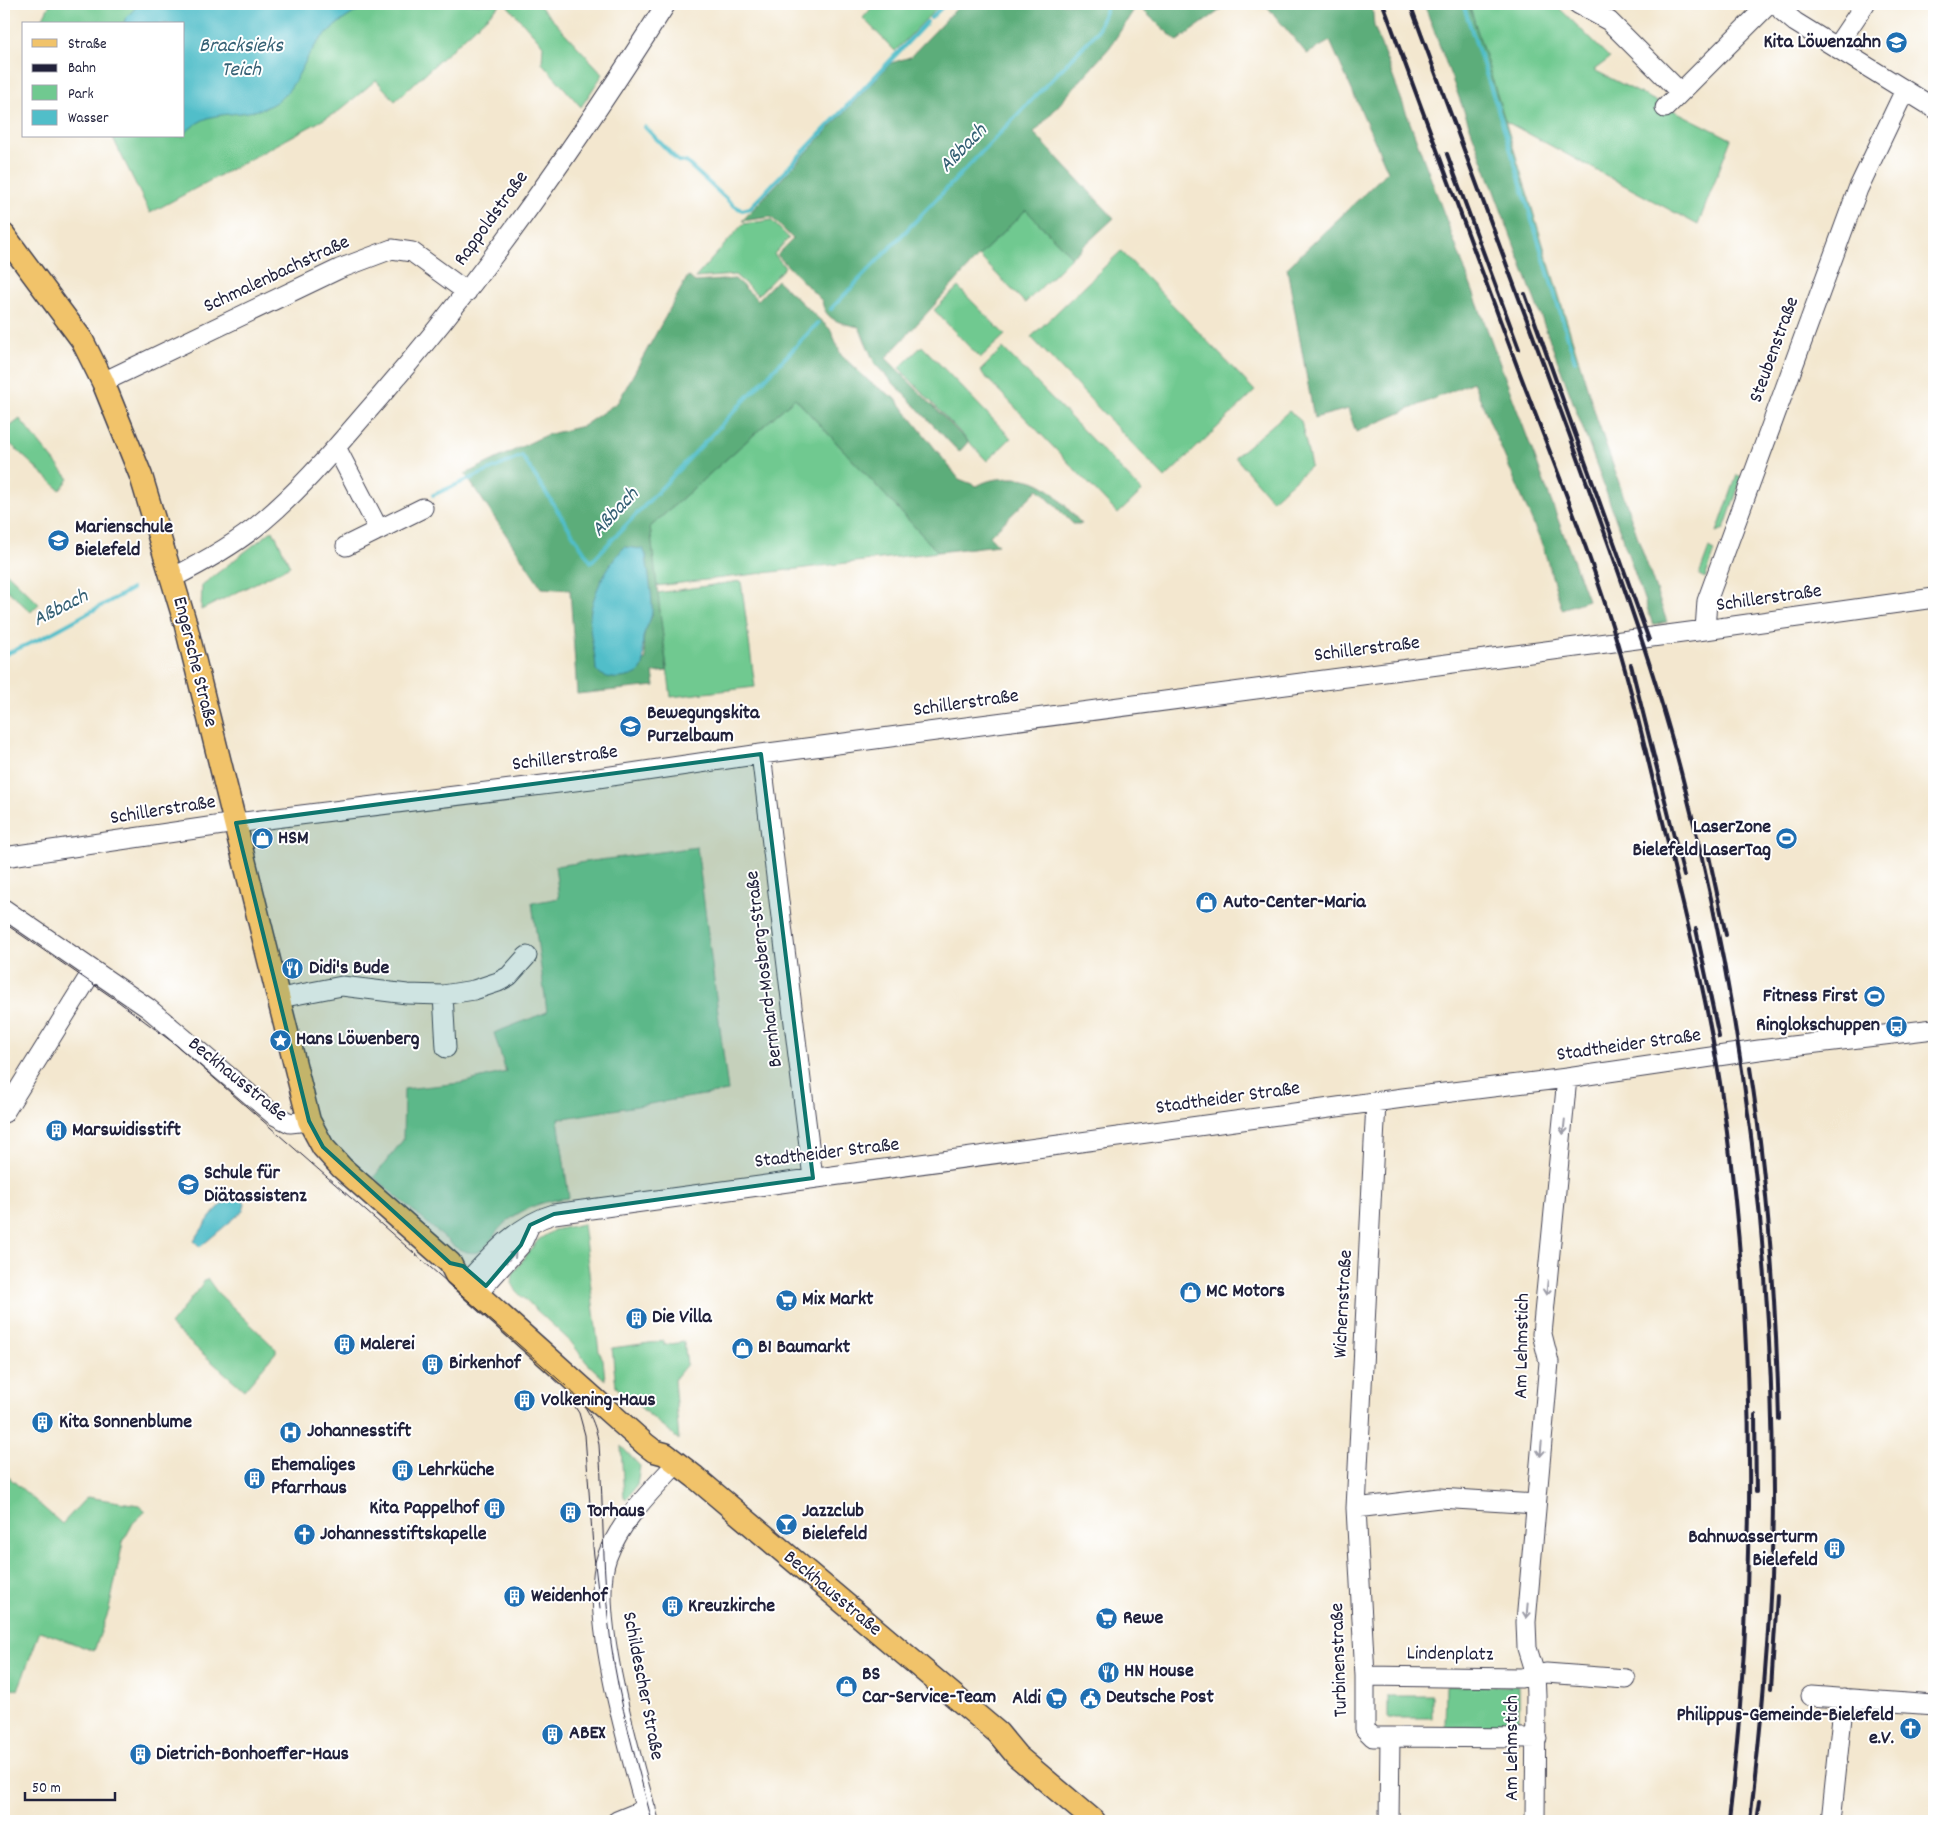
<svg xmlns="http://www.w3.org/2000/svg" width="1938" height="1825" font-family="Dekko,sans-serif">
  <style>
    .green { fill: #70c990; stroke: #497666 }
    .forest { fill: #5cad7a; stroke: #3f685a; fill-rule: evenodd }
    .water { fill: #51bec9; stroke: #3a7082 }
    .lines { fill: none; stroke-linecap: round; stroke-linejoin: round }
    .stream { stroke: #51bec9; stroke-width: 4 }
    .minor-casing { stroke: #414051; stroke-width: 21 }
    .major-casing { stroke: #414051; stroke-width: 25 }
    .minor { stroke: #fff; stroke-width: 19 }
    .major { stroke: #f1c36a; stroke-width: 22 }
    .tram { stroke: #22223b; stroke-width: 1 }
    .rail { stroke: #22223b; stroke-width: 4 }
    .oneway { stroke: #9c9ca7 }
    .marked { fill: #0f766e; fill-opacity: 0.2; stroke: #0f766e; stroke-width: 4; stroke-linejoin: round }
    .labels { text-anchor: middle; dominant-baseline: central; stroke-width: 4; stroke-linejoin: round; paint-order: stroke }
    .poi-label { font-size: 20px; font-weight: bold; fill: #22223b; stroke: #fff; text-anchor: start }
    .street-label { font-size: 20px; fill: #22223b; stroke: #fff }
    .water-label { font-size: 21px; font-style: italic; fill: #356074; stroke: #fff }
  </style>
  <rect width="100%" height="100%" fill="#fff"/>
  <filter id="ink" filterUnits="userSpaceOnUse"><feTurbulence type="fractalNoise" baseFrequency=".02" numOctaves="2"/><feDisplacementMap in="SourceGraphic" scale="10" xChannelSelector="R" yChannelSelector="G"/><feConvolveMatrix kernelMatrix="1 2 1 2 8 2 1 2 1" color-interpolation-filters="sRGB"/></filter>
  <filter id="wash" filterUnits="userSpaceOnUse"><feTurbulence type="fractalNoise" baseFrequency=".0096" numOctaves="4" result="noise"/><feDisplacementMap in="SourceGraphic" scale="20" xChannelSelector="R" yChannelSelector="G"/><feGaussianBlur stdDeviation="1.12" result="paint"/><feColorMatrix in="noise" values="0 0 0 0 0 0 0 0 0 0 0 0 0 0 0 0 0 1.4 0 .05"/><feComposite in="paint" operator="in"/></filter>
  <g filter="url(#wash)">
    <rect width="100%" height="100%" fill="#f3e7cf"/>
    <path class="green" d="M50,4H501L395,101L376,80L339,111L150,213L112,136H184V24H40Z
      M506,4H538L603,74L581,107L542,63L543,45Z
      M875,4H941L895,51L863,18Z
      M1469,4H1555L1610,58L1594,70L1731,139L1698,225L1505,121Z
      M1026,210L1072,257L1025,303L979,256Z
      M771,220L789,238L774,254L785,267L758,295L735,275L695,278L743,224Z
      M1121,251L1255,391L1165,478L1031,337Z
      M958,287L1005,335L980,358L934,310Z
      M922,346L1011,438L987,461L899,368Z
      M1003,348L1142,491L1118,514L980,371Z
      M795,398L938,552L656,586L650,527Z
      M1289,411L1301,421L1311,466L1272,500L1235,457Z
      M20,419L69,479L60,490L4,438V431Z
      M1737,475L1742,477L1724,529L1717,532Z
      M273,530L290,566L201,610L202,585Z
      M1709,548L1715,551L1705,578L1699,575Z
      M4,570L39,604L31,612L6,589L4,591Z
      M741,581L755,687L671,697L657,593Z
      M697,847L728,1091L558,1119L569,1198C542,1201 518,1209 499,1229C493,1236 487,1248 478,1252C470,1254 462,1251 455,1247L374,1177L403,1140L404,1089L461,1083L506,1072L494,1033L547,1012L532,903L559,898L555,866Z
      M583,1224L599,1352L603,1359L605,1380L587,1363L571,1342L517,1292L512,1283L513,1273L538,1240L554,1230Z
      M207,1278L217,1292L276,1349V1352L244,1390L170,1325Z
      M664,1341V1345L684,1342L687,1364L674,1380L679,1440L616,1387L612,1348Z
      M621,1446L640,1466L637,1485L626,1500L624,1498Z
      M4,1473L62,1524L87,1497L139,1505L146,1511L133,1523L123,1542L109,1610L94,1651L40,1631L18,1690L4,1685Z
      M1446,1686H1519V1727H1445Z
      M1388,1696H1432V1718H1388Z"/>
    <path class="forest" d="M961,4H1229L1177,41L1137,5L1110,47L1034,133L1114,218L1072,257L1026,210L979,256L886,358L968,442L959,452L875,364L859,327C841,323 825,321 822,301L777,255L793,239L771,217L742,221L891,63L910,57Z
      M1265,4H1372L1374,26L1588,600L1562,609L1543,547L1473,382L1356,432L1348,409L1314,418L1287,268L1388,171L1330,41L1307,54Z
      M1424,4H1469L1596,416L1667,622L1653,625L1598,469Z
      M688,276L695,282L735,279L758,300L777,280L831,330L841,355L871,383L896,399L959,479L977,486C989,479 997,479 1010,478C1048,477 1058,500 1082,524H1073L1038,489L990,536L998,545L938,552L795,398L650,527L667,671L653,673L655,686L577,694L570,590L542,588L465,474L546,435L583,426L618,402ZM642,549L646,555L652,616L645,629L643,641L646,660L596,670V653L590,626L595,597Z"/>
    <path class="water" d="M139,4H369C350,15 328,28 315,46C301,65 297,87 276,102C252,118 224,110 203,120C196,123 190,129 184,133V24H124L125,19Z
      M625,547L643,549L646,555C647,568 655,606 651,617C649,625 644,630 643,638C641,659 653,674 621,678C612,679 602,677 596,670C596,655 591,642 590,627C587,603 607,563 625,547Z
      M239,1196L245,1204L243,1211L200,1247L194,1241C205,1225 218,1200 239,1196Z"/>
    <g class="lines">
      <path class="stream" d="M1463,4L1502,122L1575,361
        M931,18L945,4
        M645,127L678,161L686,162L733,205L742,210L750,208L927,22
        M831,309L1097,32L1108,4
        M433,495L522,456L591,562L818,323
        M4,655L46,636L132,589"/>
    </g>
  </g>
  <g filter="url(#ink)">
    <g class="lines">
      <defs>
        <path id="minor" d="M1578,4L1609,21L1680,92
          M1779,4L1782,11L1795,22L1934,108
          M1836,47L1865,4
          M1665,108L1769,4
          M103,382L339,269L392,249L412,252L467,292
          M336,447L379,530
          M346,546L423,508
          M172,578C204,562 236,544 263,521C306,485 342,440 379,398C486,275 579,141 666,4
          M1705,630L1707,601L1858,189L1905,90
          M761,754L813,1178
          M4,857L236,823L591,779L761,754L1705,630L1934,598
          M4,909L148,1008L274,1115L290,1123L309,1121
          M443,995L446,1048
          M280,998L342,986L407,994L443,995L474,990L498,982L509,976L527,956
          M1376,1102L1356,1508L1365,1676V1729L1373,1737H1390L1389,1821
          M4,1113L93,970
          M465,1284C490,1257 518,1224 554,1214L1403,1098L1567,1078L1759,1050L1934,1029
          M477,1294L521,1245L530,1225
          M1356,1508L1439,1498L1536,1504
          M1365,1676L1521,1678L1546,1673L1626,1679
          M1811,1696L1934,1705
          M1390,1737L1537,1738
          M617,1821L646,1809
          M649,1821C633,1763 587,1611 607,1557C620,1521 651,1491 677,1463
          M1535,1821L1536,1695L1535,1674L1527,1648L1526,1622L1549,1362L1542,1334L1567,1078
          M1831,1821L1844,1698"/>
        <path id="major" d="M4,235L82,340L103,382L141,476L185,622L309,1121L323,1147L342,1168L450,1263L456,1275L645,1444L654,1451L665,1454L695,1477L998,1733L1017,1756L1094,1821"/>
      </defs>
      <use href="#minor" class="minor-casing"/>
      <use href="#major" class="major-casing"/>
      <use href="#minor" class="minor"/>
      <use href="#major" class="major"/>
      <path class="tram" d="M4,923L119,1002L175,1044L566,1386C585,1403 595,1419 599,1445C604,1511 602,1577 611,1643C619,1703 637,1763 652,1821
        M566,1393L579,1413L585,1435L593,1547L600,1608"/>
      <path class="rail" d="M1383,4C1428,124 1472,245 1517,366C1549,451 1584,536 1611,622C1632,688 1647,756 1663,822C1687,920 1712,1018 1725,1117C1757,1351 1756,1587 1729,1821
        M1410,4C1464,148 1517,292 1570,436C1610,548 1652,660 1682,776C1743,1010 1773,1251 1773,1493C1773,1603 1763,1712 1750,1821
        M1447,154L1519,349
        M1525,294L1649,640
        M1631,665L1684,876
        M1707,847L1726,935
        M1696,929L1719,1037
        M1750,1068C1768,1184 1776,1301 1779,1419
        M1755,1415L1756,1492
        M1771,1689L1777,1596
        M1757,1821L1760,1801"/>
    </g>
    <defs><path id="oneway-shaft" d="M-6 0H5M1.5-3L5.5 0L1.5 3" fill="none" stroke-width="1.6" stroke-linecap="round" stroke-linejoin="round" transform="scale(1.25)"/></defs>
    <g class="oneway">
      <use href="#oneway-shaft" transform="translate(1564 1127) rotate(96)"/>
      <use href="#oneway-shaft" transform="translate(511 1257) rotate(-49)"/>
      <use href="#oneway-shaft" transform="translate(1547 1288) rotate(96)"/>
      <use href="#oneway-shaft" transform="translate(1541 1449) rotate(95)"/>
      <use href="#oneway-shaft" transform="translate(1527 1611) rotate(95)"/>
    </g>
  </g>
  <path class="marked" d="M761,754L813,1178L554,1214L530,1225L521,1245L486,1286L463,1266L450,1263L323,1147L309,1121L236,823Z"/>
  <defs>
    <symbol id="school-disc" viewBox="-11 -11 22 22"><circle r="9.5" fill="#1f6fb2" stroke="#fff"/><path d="M0-5L7-2L0 1L-7-2ZM-4 1L0 2.5L4 1V4Q0 6-4 4Z" fill="#fff"/></symbol>
    <symbol id="shop-disc" viewBox="-11 -11 22 22"><circle r="9.5" fill="#1f6fb2" stroke="#fff"/><path d="M-5-2.5h2.3a2.7 3.5 0 0 1 5.4 0H5L5.5 6h-11ZM-1.5-2.5h3a1.5 2.3 0 0 0-3 0Z" fill="#fff"/></symbol>
    <symbol id="stadium-disc" viewBox="-11 -11 22 22"><circle r="9.5" fill="#1f6fb2" stroke="#fff"/><path d="M0-5a6.5 5 0 1 0 0 10a6.5 5 0 1 0 0-10ZM-3.5-1.8h7v3.6h-7Z" fill="#fff"/></symbol>
    <symbol id="restaurant-disc" viewBox="-11 -11 22 22"><circle r="9.5" fill="#1f6fb2" stroke="#fff"/><path d="M-5-6h1v4h1v-4h1v4h1v-4h1v5L-1.5 .5V6h-2V.5L-5-1ZM5-6V6H3V1.5H1.5Q1.5-4 5-6Z" fill="#fff"/></symbol>
    <symbol id="bus-disc" viewBox="-11 -11 22 22"><circle r="9.5" fill="#1f6fb2" stroke="#fff"/><path d="M-5-6H5V4H4V6H2V4H-2V6H-4V4H-5ZM-3.5-4V0h7V-4ZM-3.5 1.2v1.5H-2V1.2ZM2 1.2v1.5H3.5V1.2Z" fill="#fff"/></symbol>
    <symbol id="sight-disc" viewBox="-11 -11 22 22"><circle r="9.5" fill="#1f6fb2" stroke="#fff"/><path d="M0-6L1.8-2.2L6-1.7L2.9 1.2L3.7 5.4L0 3.3L-3.7 5.4L-2.9 1.2L-6-1.7L-1.8-2.2Z" fill="#fff"/></symbol>
    <symbol id="building-disc" viewBox="-11 -11 22 22"><circle r="9.5" fill="#1f6fb2" stroke="#fff"/><path d="M-4-6H4V6H1V3H-1V6H-4ZM-2.5-4.3h1.7v1.8h-1.7ZM.8-4.3h1.7v1.8H.8ZM-2.5-1h1.7V.8h-1.7ZM.8-1h1.7V.8H.8Z" fill="#fff"/></symbol>
    <symbol id="supermarket-disc" viewBox="-11 -11 22 22"><circle r="9.5" fill="#1f6fb2" stroke="#fff"/><path d="M-6-5.5h2.5l.6 2H6L4.5 2H-2.5L-4.4-4H-6ZM-1.5 3.2a1.3 1.3 0 1 0 .1 0ZM3 3.2a1.3 1.3 0 1 0 .1 0Z" fill="#fff"/></symbol>
    <symbol id="hospital-disc" viewBox="-11 -11 22 22"><circle r="9.5" fill="#1f6fb2" stroke="#fff"/><path d="M-5-5h3v3.5h4V-5h3V5h-3V1.5h-4V5h-3Z" fill="#fff"/></symbol>
    <symbol id="bar-disc" viewBox="-11 -11 22 22"><circle r="9.5" fill="#1f6fb2" stroke="#fff"/><path d="M-6-5H6L.8 .8V4.5H3.5V6h-7V4.5H-.8V.8Z" fill="#fff"/></symbol>
    <symbol id="church-disc" viewBox="-11 -11 22 22"><circle r="9.5" fill="#1f6fb2" stroke="#fff"/><path d="M-1.2-6h2.4v3.5h3.3v2.4h-3.3V6h-2.4V-.1h-3.3v-2.4h3.3Z" fill="#fff"/></symbol>
    <symbol id="civic-disc" viewBox="-11 -11 22 22"><circle r="9.5" fill="#1f6fb2" stroke="#fff"/><path d="M-.6-6.5H3V-4.5H.6V-3L4-1V1h2V6H-6V1h2V-1L-.6-3ZM-1.2 2.5V6h2.4V2.5Z" fill="#fff"/></symbol>
  </defs>
  <g fill-rule="evenodd">
    <use href="#school-disc" x="1884" y="30" width="25" height="25"/>
    <use href="#school-disc" x="46" y="528" width="25" height="25"/>
    <use href="#school-disc" x="618" y="714" width="25" height="25"/>
    <use href="#shop-disc" x="250" y="826" width="25" height="25"/>
    <use href="#stadium-disc" x="1774" y="826" width="25" height="25"/>
    <use href="#shop-disc" x="1194" y="890" width="25" height="25"/>
    <use href="#restaurant-disc" x="280" y="956" width="25" height="25"/>
    <use href="#stadium-disc" x="1862" y="984" width="25" height="25"/>
    <use href="#bus-disc" x="1884" y="1014" width="25" height="25"/>
    <use href="#sight-disc" x="268" y="1028" width="25" height="25"/>
    <use href="#building-disc" x="44" y="1118" width="25" height="25"/>
    <use href="#school-disc" x="176" y="1172" width="25" height="25"/>
    <use href="#shop-disc" x="1178" y="1280" width="25" height="25"/>
    <use href="#supermarket-disc" x="774" y="1288" width="25" height="25"/>
    <use href="#building-disc" x="624" y="1306" width="25" height="25"/>
    <use href="#building-disc" x="332" y="1332" width="25" height="25"/>
    <use href="#shop-disc" x="730" y="1336" width="25" height="25"/>
    <use href="#building-disc" x="420" y="1352" width="25" height="25"/>
    <use href="#building-disc" x="512" y="1388" width="25" height="25"/>
    <use href="#building-disc" x="30" y="1410" width="25" height="25"/>
    <use href="#hospital-disc" x="278" y="1420" width="25" height="25"/>
    <use href="#building-disc" x="390" y="1458" width="25" height="25"/>
    <use href="#building-disc" x="242" y="1466" width="25" height="25"/>
    <use href="#building-disc" x="482" y="1496" width="25" height="25"/>
    <use href="#building-disc" x="558" y="1500" width="25" height="25"/>
    <use href="#bar-disc" x="774" y="1512" width="25" height="25"/>
    <use href="#church-disc" x="292" y="1522" width="25" height="25"/>
    <use href="#building-disc" x="1822" y="1536" width="25" height="25"/>
    <use href="#building-disc" x="502" y="1584" width="25" height="25"/>
    <use href="#building-disc" x="660" y="1594" width="25" height="25"/>
    <use href="#supermarket-disc" x="1094" y="1606" width="25" height="25"/>
    <use href="#restaurant-disc" x="1096" y="1660" width="25" height="25"/>
    <use href="#shop-disc" x="834" y="1674" width="25" height="25"/>
    <use href="#civic-disc" x="1078" y="1686" width="25" height="25"/>
    <use href="#supermarket-disc" x="1044" y="1686" width="25" height="25"/>
    <use href="#church-disc" x="1898" y="1716" width="25" height="25"/>
    <use href="#building-disc" x="540" y="1722" width="25" height="25"/>
    <use href="#building-disc" x="128" y="1742" width="25" height="25"/>
  </g>
  <g class="labels">
    <g class="poi-label">
      <text x="1881" y="43" text-anchor="end">Kita Löwenzahn</text>
      <text x="75" y="528">Marienschule<tspan x="75" dy="23">Bielefeld</tspan></text>
      <text x="647" y="714">Bewegungskita<tspan x="647" dy="23">Purzelbaum</tspan></text>
      <text x="1771" y="828" text-anchor="end">LaserZone<tspan x="1771" dy="23">Bielefeld LaserTag</tspan></text>
      <text x="278" y="839">HSM</text>
      <text x="1223" y="903">Auto-Center-Maria</text>
      <text x="309" y="969">Didi's Bude</text>
      <text x="1858" y="997" text-anchor="end">Fitness First</text>
      <text x="1880" y="1026" text-anchor="end">Ringlokschuppen</text>
      <text x="296" y="1040">Hans Löwenberg</text>
      <text x="72" y="1131">Marswidisstift</text>
      <text x="204" y="1174">Schule für<tspan x="204" dy="23">Diätassistenz</tspan></text>
      <text x="1206" y="1292">MC Motors</text>
      <text x="802" y="1300">Mix Markt</text>
      <text x="652" y="1318">Die Villa</text>
      <text x="360" y="1345">Malerei</text>
      <text x="758" y="1348">B1 Baumarkt</text>
      <text x="449" y="1364">Birkenhof</text>
      <text x="541" y="1401">Volkening-Haus</text>
      <text x="59" y="1423">Kita Sonnenblume</text>
      <text x="307" y="1432">Johannesstift</text>
      <text x="271" y="1466">Ehemaliges<tspan x="271" dy="23">Pfarrhaus</tspan></text>
      <text x="418" y="1471">Lehrküche</text>
      <text x="479" y="1509" text-anchor="end">Kita Pappelhof</text>
      <text x="587" y="1512">Torhaus</text>
      <text x="802" y="1512">Jazzclub<tspan x="802" dy="23">Bielefeld</tspan></text>
      <text x="320" y="1535">Johannesstiftskapelle</text>
      <text x="1818" y="1538" text-anchor="end">Bahnwasserturm<tspan x="1818" dy="23">Bielefeld</tspan></text>
      <text x="531" y="1597">Weidenhof</text>
      <text x="688" y="1607">Kreuzkirche</text>
      <text x="1123" y="1619">Rewe</text>
      <text x="1124" y="1672">HN House</text>
      <text x="862" y="1675">BS<tspan x="862" dy="23">Car-Service-Team</tspan></text>
      <text x="1106" y="1698">Deutsche Post</text>
      <text x="1041" y="1699" text-anchor="end">Aldi</text>
      <text x="1894" y="1716" text-anchor="end">Philippus-Gemeinde-Bielefeld<tspan x="1894" dy="23">e.V.</tspan></text>
      <text x="569" y="1734">ABEX</text>
      <text x="156" y="1755">Dietrich-Bonhoeffer-Haus</text>
    </g>
    <g class="street-label">
      <text transform="translate(492 219) rotate(-54)">Rappoldstraße</text>
      <text transform="translate(277 275) rotate(-25)">Schmalenbachstraße</text>
      <text transform="translate(1775 350) rotate(-70)">Steubenstraße</text>
      <text transform="translate(1769 599) rotate(-8)">Schillerstraße</text>
      <text transform="translate(1367 650) rotate(-7)">Schillerstraße</text>
      <text transform="translate(194 662) rotate(76)">Engersche Straße</text>
      <text transform="translate(966 704) rotate(-8)">Schillerstraße</text>
      <text transform="translate(565 759) rotate(-7)">Schillerstraße</text>
      <text transform="translate(163 811) rotate(-9)">Schillerstraße</text>
      <text transform="translate(765 969) rotate(-97)">Bernhard-Mosberg-Straße</text>
      <text transform="translate(1629 1046) rotate(-8)">Stadtheider Straße</text>
      <text transform="translate(237 1080) rotate(39)">Beckhausstraße</text>
      <text transform="translate(1228 1099) rotate(-8)">Stadtheider Straße</text>
      <text transform="translate(827 1154) rotate(-7)">Stadtheider Straße</text>
      <text transform="translate(1344 1304) rotate(-87)">Wichernstraße</text>
      <text transform="translate(1523 1346) rotate(-89)">Am Lehmstich</text>
      <text transform="translate(832 1594) rotate(40)">Beckhausstraße</text>
      <text transform="translate(1450 1655) rotate(1)">Lindenplatz</text>
      <text transform="translate(1340 1660) rotate(-92)">Turbinenstraße</text>
      <text transform="translate(642 1686) rotate(79)">Schildescher Straße</text>
      <text transform="translate(1513 1748) rotate(-90)">Am Lehmstich</text>
    </g>
    <g class="water-label">
      <text x="241" y="47">Bracksieks<tspan x="241" dy="24">Teich</tspan></text>
      <text transform="translate(964 149) rotate(-46)">Aßbach</text>
      <text transform="translate(616 513) rotate(-47)">Aßbach</text>
      <text transform="translate(61 609) rotate(-27)">Aßbach</text>
    </g>
  </g>
  <rect width="1938" height="1825" fill="none" stroke="#fff" stroke-width="20"/>
  <rect x="22" y="22" width="162" height="115" fill="#ffffff" stroke="#a7a7b1"/>
  <rect x="32" y="39" width="25" height="8" fill="#f1c36a" stroke="#a7a7b1"/>
  <text x="68" y="48" font-size="15" fill="#22223b">Straße</text>
  <rect x="32" y="64" width="25" height="8" fill="#22223b" stroke="#a7a7b1"/>
  <text x="68" y="72" font-size="15" fill="#22223b">Bahn</text>
  <rect x="32" y="85" width="25" height="15" fill="#70c990" stroke="#a7a7b1"/>
  <text x="68" y="98" font-size="15" fill="#22223b">Park</text>
  <rect x="32" y="110" width="25" height="15" fill="#51bec9" stroke="#a7a7b1"/>
  <text x="68" y="122" font-size="15" fill="#22223b">Wasser</text>
  <path d="M25 1792v8h90v-8" fill="none" stroke="#22223b" stroke-width="2.5"/>
  <text x="32" y="1792" font-size="15" fill="#22223b" stroke="#ffffff" stroke-width="4" paint-order="stroke">50 m</text>
</svg>
